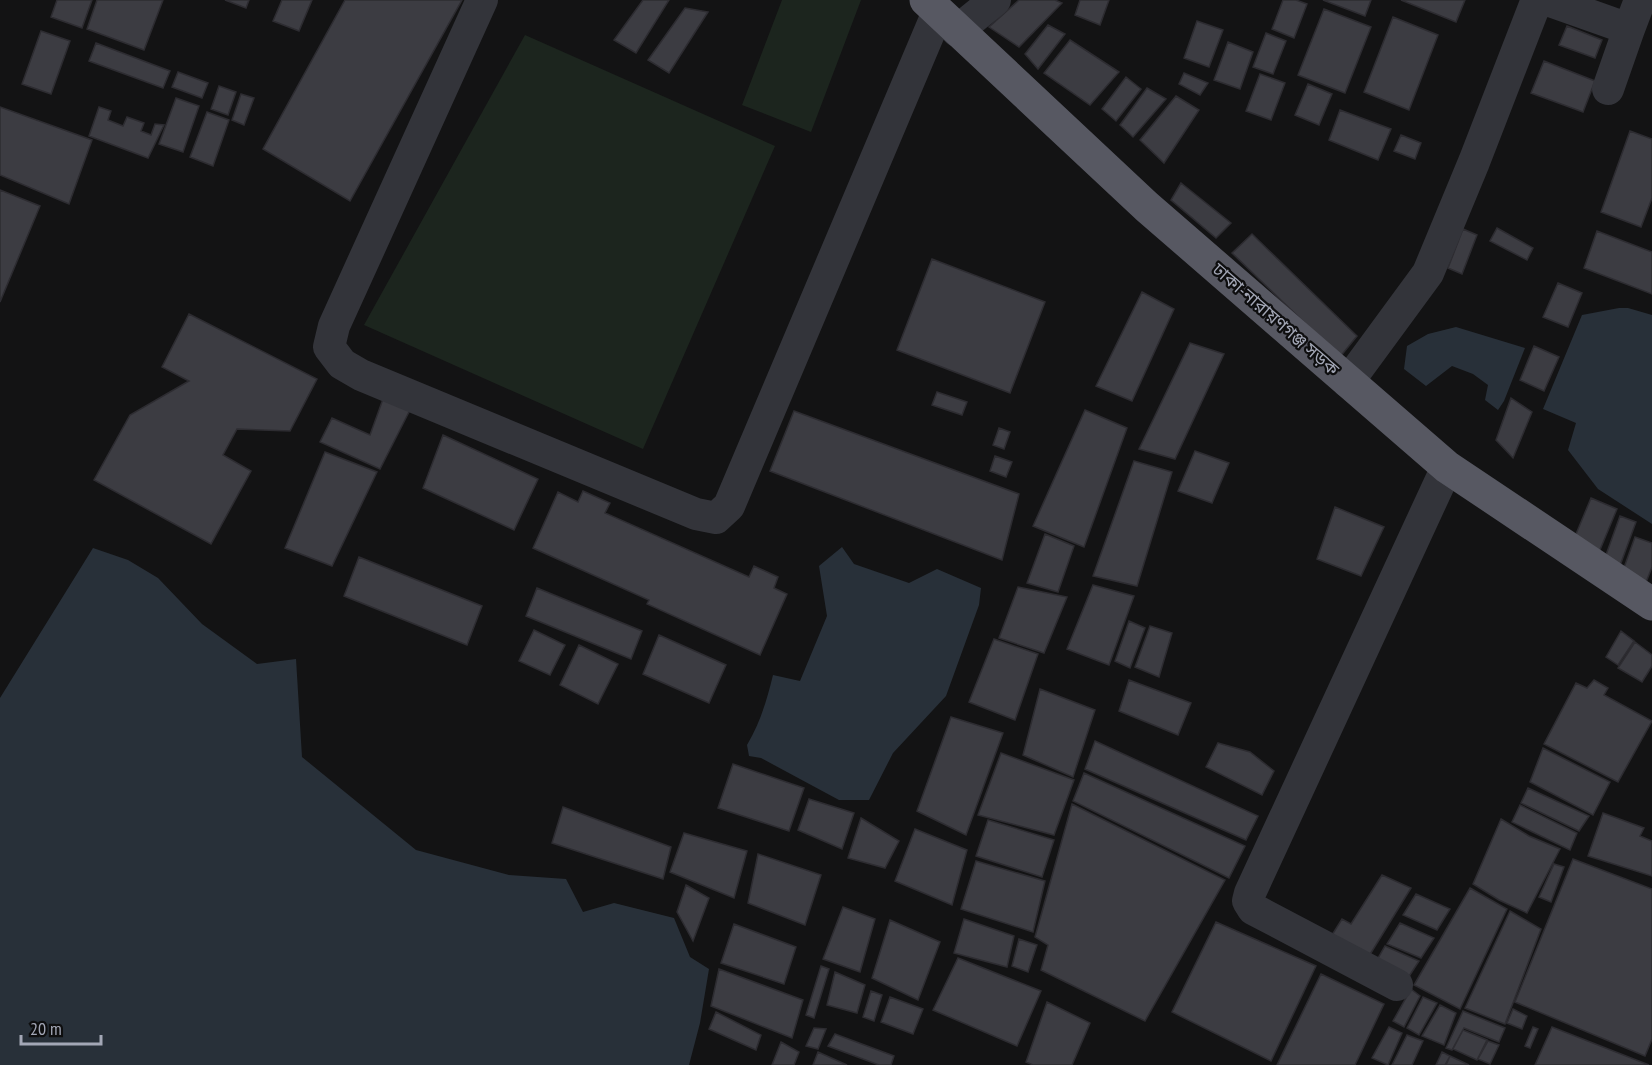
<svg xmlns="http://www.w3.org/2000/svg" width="1652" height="1065" font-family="'PT Sans Narrow','Noto Sans Bengali',sans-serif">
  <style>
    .green { fill: #1c251e }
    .water { fill: #283039 }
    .building { fill: #3c3c42; stroke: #2d2c31; stroke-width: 1.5 }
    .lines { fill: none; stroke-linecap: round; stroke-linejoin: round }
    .minor { stroke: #33343a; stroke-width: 32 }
    .trunk { stroke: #575862; stroke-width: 33 }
    .labels { text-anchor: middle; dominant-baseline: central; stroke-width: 4.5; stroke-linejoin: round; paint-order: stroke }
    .street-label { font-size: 18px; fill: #a3a7b6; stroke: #0e0e0f }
  </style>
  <rect width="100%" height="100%" fill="#131314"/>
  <path class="green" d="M782,0H861L811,132L742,105Z
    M525,35L775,146L643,449L364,325Z"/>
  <path class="water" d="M1619,308H1628L1652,315V524L1598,489L1568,450L1576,423L1543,409L1582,315Z
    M1456,327L1525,348L1504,401L1498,410L1485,400L1488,385L1473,374L1452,366L1426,386L1404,369L1407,346L1428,334Z
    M842,547L854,564L909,583L937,569L981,588L979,605L946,696L893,753L869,800H839L761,758L749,756L747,745C760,723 767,700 773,675L800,681L827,616L819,566Z
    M93,548L128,560L158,578L202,624L257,664L296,659L302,757L416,850L509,875L566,879L583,912L614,903L674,918L690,957L709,969L700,1023L689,1065H0V698Z"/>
  <path class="building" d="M57,0H92L82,28L51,17Z
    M97,0H163L144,50L87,29Z
    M225,0H249L246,8Z
    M282,0H312L299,31L273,21Z
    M345,0H462L350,201L263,149Z
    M643,0H669L636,53L614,40Z
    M1019,0H1055L1062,3L1019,47L989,27Z
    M1080,0H1109L1100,25L1075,15Z
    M1283,0H1296L1307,4L1294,38L1272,29Z
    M1323,0H1371L1365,16Z
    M1401,0H1465L1456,22Z
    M685,8L708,12L669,73L648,60Z
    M1324,9L1371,27L1345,93L1298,75Z
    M1393,17L1438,35L1409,110L1364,92Z
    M1197,21L1223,30L1209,67L1184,58Z
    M1048,25L1065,34L1038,69L1025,54Z
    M1567,26L1602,40L1595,58L1559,45Z
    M41,31L70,41L51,94L22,84Z
    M1266,33L1286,41L1273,74L1253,67Z
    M1070,40L1119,72L1090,105L1044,73Z
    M1228,42L1253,52L1240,89L1214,80Z
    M96,43L170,71L163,88L89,61Z
    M1544,61L1595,81L1583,112L1531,93Z
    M178,72L208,83L202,98L172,87Z
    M1184,73L1208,83L1200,95L1179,84Z
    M1260,74L1285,83L1271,120L1246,111Z
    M1126,77L1141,89L1116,121L1102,109Z
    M1308,84L1332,94L1319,125L1295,115Z
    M219,86L236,92L228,115L211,109Z
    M1147,88L1166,99L1133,137L1120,125Z
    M241,94L254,98L244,125L232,120Z
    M1176,96L1199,110L1164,163L1140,140Z
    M176,98L199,106L183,152L159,144Z
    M0,107L92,140L69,204L0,175Z
    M99,107L111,111L108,120L123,126L127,117L144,123L141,131L151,135L155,124L164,125L148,158L89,136Z
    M1340,110L1391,129L1378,160L1329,140Z
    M207,112L229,120L213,166L190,157Z
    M1630,131L1652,139V198L1641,227L1601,212Z
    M1401,135L1421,143L1415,159L1394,151Z
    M1181,183L1231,223L1216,238L1171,200Z
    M0,190L40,206L0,302Z
    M1497,228L1533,248L1527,260L1490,241Z
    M1463,229L1477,235L1462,274L1448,268Z
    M1597,231L1652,252V294L1584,268Z
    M1252,234L1357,336L1340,357L1232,253Z
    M932,259L1045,302L1010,393L897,350Z
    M1558,283L1582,293L1568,327L1543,317Z
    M1142,292L1174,309L1132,401L1096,386Z
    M189,314L317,379L290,431L237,429L223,455L251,471L211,544L94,480L130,415L189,381L162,367Z
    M1190,343L1224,354L1175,459L1139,449Z
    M1534,346L1559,357L1544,391L1520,380Z
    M937,392L967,402L962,415L932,405Z
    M1511,398L1532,412L1513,458L1496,440Z
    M383,399L410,410L380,469L320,442L332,418L370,435Z
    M1085,410L1127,428L1084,547L1033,526Z
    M794,411L1019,494L1002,560L770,471Z
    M999,428L1010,432L1004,449L993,445Z
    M443,435L538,479L514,530L423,488Z
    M1195,451L1229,463L1212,503L1178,491Z
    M325,452L377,472L332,566L285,548Z
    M995,456L1012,462L1006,477L990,471Z
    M1134,461L1172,472L1137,586L1093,576Z
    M583,491L610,503L605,513L749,577L754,566L778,577L774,588L787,594L760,655L647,604L649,600L533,548L558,492L578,502Z
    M1591,498L1617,509L1597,557L1571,546Z
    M1335,507L1384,527L1361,576L1317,559Z
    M1620,516L1636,522L1618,571L1602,566Z
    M1045,534L1074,546L1058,592L1027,583Z
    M1635,537L1652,543V567L1645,585L1621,576Z
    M359,557L482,606L467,645L344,596Z
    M1093,585L1134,596L1109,665L1067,649Z
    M1018,587L1067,597L1044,653L999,638Z
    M537,588L642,631L631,659L526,616Z
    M1129,621L1145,628L1130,668L1115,661Z
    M1150,626L1172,633L1159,677L1135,667Z
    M534,630L565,645L550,675L519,661Z
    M1621,631L1634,641L1618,665L1606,657Z
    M659,635L726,665L709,703L643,674Z
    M994,639L1038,654L1015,720L969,702Z
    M1635,642L1652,655V666L1642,682L1618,668Z
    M579,645L618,664L598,704L560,685Z
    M1129,680L1191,703L1178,735L1119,711Z
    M1594,680L1608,688L1604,695L1652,721L1618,782L1544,744L1576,683L1587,688Z
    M1040,689L1095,710L1073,777L1023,755Z
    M951,717L1003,733L966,835L917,811Z
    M1095,741L1258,816L1246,840L1085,769Z
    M1218,743L1250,752L1274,771L1262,795L1206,767Z
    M1543,748L1610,782L1593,815L1530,782Z
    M1001,753L1074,780L1054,835L978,815Z
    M733,764L804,788L789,831L718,808Z
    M1084,773L1245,846L1229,878L1073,801Z
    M1528,788L1589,816L1579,831L1521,803Z
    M809,799L854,813L842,849L798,830Z
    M1072,804L1225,880L1145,1021L1041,970L1048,945L1035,937Z
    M1520,805L1577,833L1570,850L1512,822Z
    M563,807L671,847L663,879L552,843Z
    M1603,813L1644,828L1640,836L1652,841V876L1588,856Z
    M861,818L899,841L885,868L848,858Z
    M1501,819L1529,836L1560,849L1527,913L1499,900L1473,884Z
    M988,820L1054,840L1042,877L976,856Z
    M915,829L967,850L952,905L895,881Z
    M684,833L747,851L734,898L670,872Z
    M758,854L821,875L805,925L748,903Z
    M1573,859L1652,889V1039L1645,1056L1515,1002Z
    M976,861L1045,881L1033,932L961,909Z
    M1554,864L1564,867L1551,902L1539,897Z
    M1382,875L1411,888L1366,961L1327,943L1342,919L1351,924Z
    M686,885L709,898L693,941L677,912Z
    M1470,888L1507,909L1460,1009L1414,985Z
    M1416,894L1450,909L1437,930L1403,915Z
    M843,907L875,919L860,972L823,959Z
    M1510,911L1541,929L1505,1024L1465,1008Z
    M964,919L1014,936L1007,967L954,953Z
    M890,920L940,942L918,1000L872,978Z
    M1216,922L1316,966L1271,1061L1172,1012Z
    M1400,923L1434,938L1421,958L1387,944Z
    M734,924L796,947L784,984L721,963Z
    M1019,939L1037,945L1028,972L1012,966Z
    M1385,946L1419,961L1406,981L1373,967Z
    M958,958L1041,991L1017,1046L933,1010Z
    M821,966L829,969L814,1018L806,1015Z
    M719,969L803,1000L792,1038L711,1006Z
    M835,972L865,985L857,1013L827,1005Z
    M1321,974L1384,1004L1355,1065H1277Z
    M1411,989L1420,996L1404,1027L1393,1021Z
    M871,991L882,995L874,1021L863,1017Z
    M890,997L923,1009L913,1034L881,1022Z
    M1423,997L1437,1003L1419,1035L1407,1028Z
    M1047,1002L1090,1023L1072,1065H1033L1026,1062Z
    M1440,1005L1456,1013L1444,1045L1422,1036Z
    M1513,1009L1527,1016L1522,1029L1507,1023Z
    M1463,1011L1505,1028L1499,1042L1464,1028L1452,1050L1446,1048Z
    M716,1012L761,1035L756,1050L709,1029Z
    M1389,1027L1402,1033L1388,1065L1372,1058Z
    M1533,1027L1538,1029L1530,1048L1525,1046Z
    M1552,1027L1649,1065H1535Z
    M814,1028L826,1029L818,1049L806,1046Z
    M1463,1030L1487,1040L1477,1060L1453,1049Z
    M835,1034L894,1056L891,1065H879L828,1046Z
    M1407,1035L1423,1041L1412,1065H1392Z
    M1488,1041L1499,1045L1490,1064L1478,1059Z
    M781,1042L799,1052L794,1065H772Z
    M818,1052L847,1065H813Z
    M1442,1052L1450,1056L1445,1065H1436Z
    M1450,1056L1469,1065H1446Z"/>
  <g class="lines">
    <path class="minor" d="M482,0L334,326L329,347L342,364L361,375L696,514L716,518L729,506L938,12
      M1547,0L1629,29L1640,0
      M957,31L995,0
      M1608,89L1629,29
      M1348,382L1428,273L1474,162L1536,2L1545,0
      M1397,985L1253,909L1248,901L1250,893L1447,467"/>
    <path class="trunk" d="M926,0L1147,207L1447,467L1652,604"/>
  </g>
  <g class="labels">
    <g class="street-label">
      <text transform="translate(1276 319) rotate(41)">ঢাকা-নারায়ণগঞ্জ সড়ক</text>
    </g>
  </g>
  <path d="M21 1035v9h80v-9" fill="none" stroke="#a3a7b6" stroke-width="3"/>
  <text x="30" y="1035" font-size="18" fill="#a3a7b6" stroke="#0e0e0f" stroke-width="4.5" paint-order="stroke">20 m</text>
</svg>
